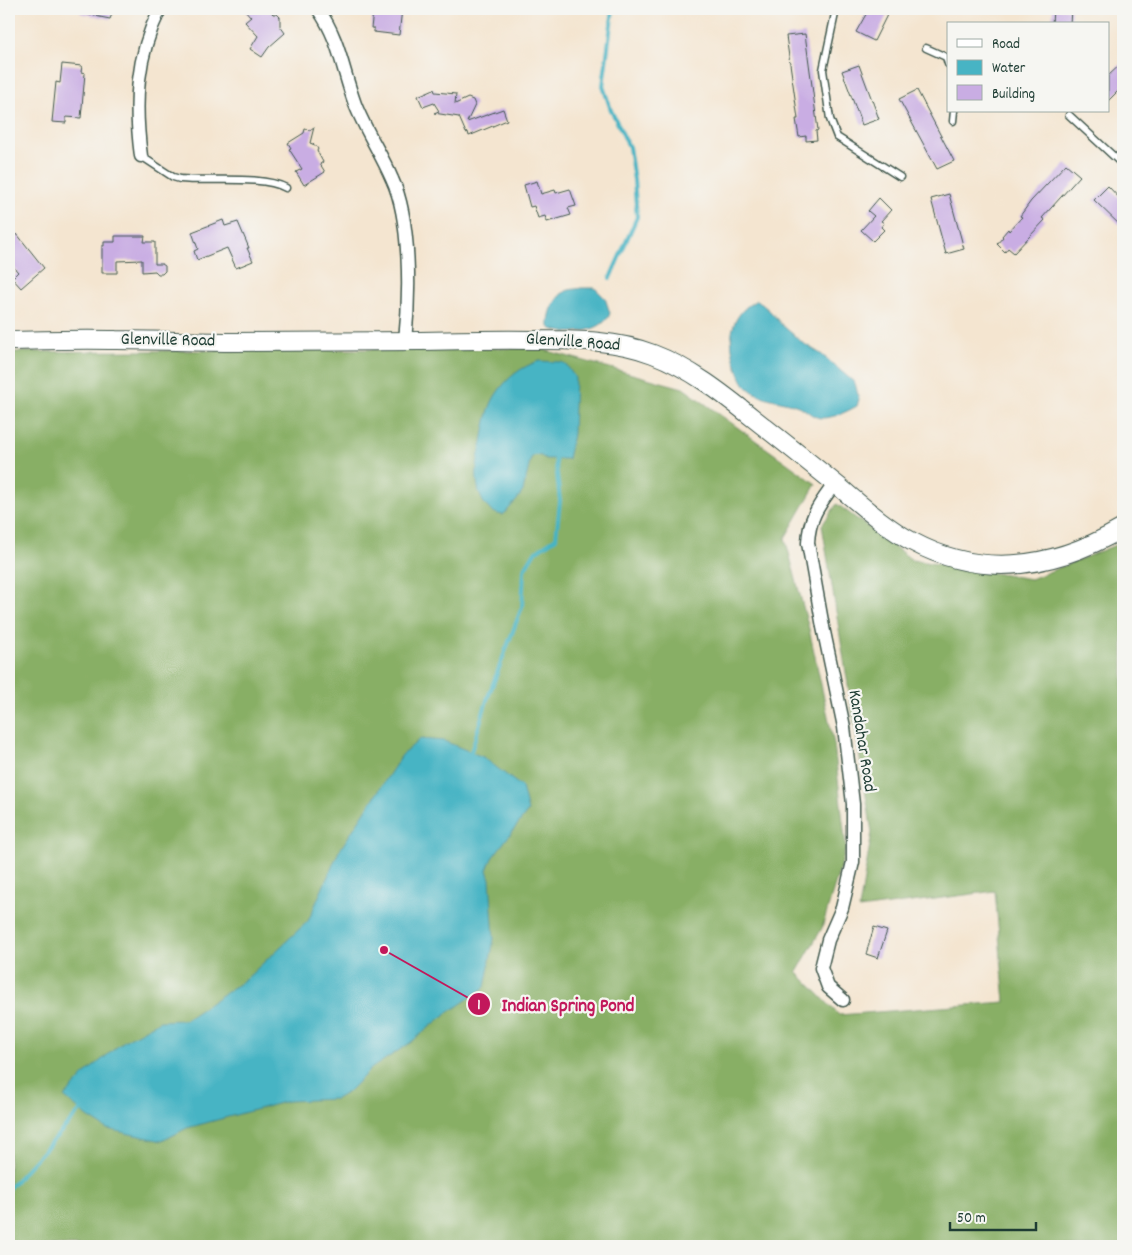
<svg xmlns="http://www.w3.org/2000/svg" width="1132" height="1255" font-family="Dekko,sans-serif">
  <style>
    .forest { fill: #88af65; stroke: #54764c }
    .water { fill: #47b4c4; stroke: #33787c }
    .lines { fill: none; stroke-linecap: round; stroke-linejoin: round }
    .stream { stroke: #47b4c4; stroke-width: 4 }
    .building { fill: #c9ade3 }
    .lane-casing { stroke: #3f564b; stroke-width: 9 }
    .street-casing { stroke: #3f564b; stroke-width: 15 }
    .secondary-casing { stroke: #3f564b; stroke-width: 20 }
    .lane { stroke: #fff; stroke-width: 6 }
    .street { stroke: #fff; stroke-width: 12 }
    .secondary { stroke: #fff; stroke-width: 18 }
    .labels { text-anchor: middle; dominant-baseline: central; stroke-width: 4.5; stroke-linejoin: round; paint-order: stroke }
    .street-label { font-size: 18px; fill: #1f3d34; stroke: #f6f6f2 }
    .leader { fill: none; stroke: #c2185b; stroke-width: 2 }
    .callout-dot { fill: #c2185b; stroke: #f6f6f2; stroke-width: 2 }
    .mark-label { font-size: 15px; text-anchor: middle; font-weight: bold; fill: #fff }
    .callout-label { font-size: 19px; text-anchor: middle; font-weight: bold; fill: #c2185b; stroke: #f6f6f2; stroke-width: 4.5; stroke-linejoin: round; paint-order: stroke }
  </style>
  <rect width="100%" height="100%" fill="#f6f6f2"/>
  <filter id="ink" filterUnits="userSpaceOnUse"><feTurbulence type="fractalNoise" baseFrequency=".02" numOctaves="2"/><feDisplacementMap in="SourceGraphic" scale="10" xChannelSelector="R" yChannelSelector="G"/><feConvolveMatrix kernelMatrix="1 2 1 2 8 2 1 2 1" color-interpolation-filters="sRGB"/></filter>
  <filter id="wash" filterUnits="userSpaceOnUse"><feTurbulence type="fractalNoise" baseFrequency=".0096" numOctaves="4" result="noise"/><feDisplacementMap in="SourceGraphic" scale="20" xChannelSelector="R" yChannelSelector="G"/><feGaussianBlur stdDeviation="1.12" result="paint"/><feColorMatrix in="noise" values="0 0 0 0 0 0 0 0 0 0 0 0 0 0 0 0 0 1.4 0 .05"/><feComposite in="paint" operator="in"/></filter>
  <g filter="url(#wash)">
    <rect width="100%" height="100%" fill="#f4e5d0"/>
    <path class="forest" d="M537,348L683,388L816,484L785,538L809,629L834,744L846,848L822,928L797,972L839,1015L1005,1002L995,891L859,909L872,832L822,525L837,504L912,560L1031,579L1123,542V1246H9V352Z"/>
    <path class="water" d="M581,288H595L605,298L610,313C605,333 561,337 549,327C548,314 555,294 569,290C573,289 578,289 581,288Z
      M757,300L770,311L781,324L803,343L821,354L855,383L859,399L857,406C846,412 834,418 821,418C811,417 808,410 798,406C783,400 761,400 748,388C742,383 739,373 736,365C727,339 730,314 757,300Z
      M539,361L561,362L566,364L575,378L573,434L568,459H546L541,456L535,455L531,458L523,491L517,500L503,515C478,512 474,480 478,459C479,451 482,444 483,436C486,421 488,406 497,393C508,377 521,367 539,361Z
      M420,739L444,741L483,757L522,787L528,811L492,858L487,870L490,879L494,939L485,987L442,1017L410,1043L372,1068L348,1092L336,1099L288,1101L187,1128L162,1141L107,1129L88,1117L64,1097L87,1072L124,1041L160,1021L185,1020L246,979L308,921L339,851L402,755Z"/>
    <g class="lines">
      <path class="stream" d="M610,278L637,217L634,180L629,147L611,110L603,86L613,9
        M470,755L488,697L522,607L524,570L535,552L556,538L560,501L555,456
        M9,1188L80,1111L85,1108"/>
    </g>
    <g id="blocks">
      <path class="building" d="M81,9H114L110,19L80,13Z
        M244,9H269L273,14H277L280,17V26L285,33L269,47L262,57L250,49L258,36L245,22L251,17Z
        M376,9H402L399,35L374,32V28H371L373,12L376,13Z
        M869,9H890L874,41L856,32Z
        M1053,9H1071L1070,24H1052Z
        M805,34L818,130L816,131L817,140L806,141V136L799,137L796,119H798L786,36Z
        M1123,62V86L1108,101V76Z
        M62,64L82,66L81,72L85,73L81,118L66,117V123L52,122L56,82L60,83Z
        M859,65L879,119L862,125L842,71Z
        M434,89L435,92L456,94L455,104L468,98L473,100L475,105L467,122L503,109L507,120L469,136L468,132L466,133L459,117L434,113L439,111L434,103L423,107L418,96Z
        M917,90L954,161L937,169L899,99Z
        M314,127L310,143L315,145L318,149L317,151L323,162L320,164L325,172L304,185L296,172L302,169L289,149L291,148L288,143L304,133L305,129L310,130Z
        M1066,164L1080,176L1042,218L1045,220L1014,253L1008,248L1005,252L997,244L1003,237L1002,236L1008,229L1009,231L1022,217L1020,216L1031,201Z
        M537,181L541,194L555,190L556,193L570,189L576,206L568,208L571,215L547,222L545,216L538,218L534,206L530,207L524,185Z
        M1108,186L1123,202V228L1094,200Z
        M949,194L964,249L946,254L931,199Z
        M879,198L891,210L881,221L884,223L881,227L884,230L873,241L861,230L874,216L868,211Z
        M223,220L225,226L238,222L249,248H247L253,261L236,268L227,248L197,260L194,251L198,249L192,232Z
        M17,234L44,268L21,288L12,278L18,272L9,262V241Z
        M115,236H145L144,242H155V264H162L165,266V271L162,274H158L155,271L142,272V260L117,261V273H102V246H104V242H115Z
        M874,927L887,931L878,958L866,954Z"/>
    </g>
  </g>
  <g filter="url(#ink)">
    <use href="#blocks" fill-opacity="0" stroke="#3f564b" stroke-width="1"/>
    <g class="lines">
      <defs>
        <path id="lane" d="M836,9L823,70L830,119L837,137L900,177
          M926,48L946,57L948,64
          M1069,115L1123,165
          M953,121L954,111
          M141,156L173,177L180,179C209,182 262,175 286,188"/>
        <path id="street" d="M318,9C340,40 342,69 355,104C365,130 381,153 392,179C411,219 410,296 405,341
          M141,156C134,103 136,57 160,9
          M835,483C820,504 809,516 808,543L823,627L844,727L853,804V862L842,908L828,940L821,968L828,987L843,1000"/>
        <path id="secondary" d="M9,341C45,340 80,339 116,340C156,340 196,342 236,342C297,342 359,341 421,341C461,340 501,339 540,340C578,340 617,340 653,354C690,368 722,393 753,418C781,440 809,462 837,485C861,505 885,527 913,542C984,580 1056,567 1123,528"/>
      </defs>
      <use href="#lane" class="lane-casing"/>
      <use href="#street" class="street-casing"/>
      <use href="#secondary" class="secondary-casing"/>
      <use href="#lane" class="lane"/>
      <use href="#street" class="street"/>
      <use href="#secondary" class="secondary"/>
    </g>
  </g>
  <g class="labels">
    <g class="street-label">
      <text transform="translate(168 341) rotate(1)">Glenville Road</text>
      <text transform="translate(573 343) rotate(4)">Glenville Road</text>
      <text transform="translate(861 741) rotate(81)">Kandahar Road</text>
    </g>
  </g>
  <path class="leader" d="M384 950L479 1004"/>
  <g class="callout-dot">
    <circle cx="384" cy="950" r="5"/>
    <circle cx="479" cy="1004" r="12"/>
  </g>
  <g class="mark-label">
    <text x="479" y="1009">1</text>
  </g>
  <g class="callout-label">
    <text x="568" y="1011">Indian Spring Pond</text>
  </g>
  <rect width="1132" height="1255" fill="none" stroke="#f6f6f2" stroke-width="30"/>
  <rect x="947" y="22" width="162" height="90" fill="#f6f6f2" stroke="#a0aca6"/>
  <rect x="957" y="39" width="25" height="8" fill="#ffffff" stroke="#a0aca6"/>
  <text x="992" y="48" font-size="15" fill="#1f3d34">Road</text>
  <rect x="957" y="60" width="25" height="15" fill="#47b4c4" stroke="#a0aca6"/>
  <text x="992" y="72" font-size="15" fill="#1f3d34">Water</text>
  <rect x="957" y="85" width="25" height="15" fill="#c9ade3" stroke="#a0aca6"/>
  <text x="992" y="98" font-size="15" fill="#1f3d34">Building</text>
  <path d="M950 1222v8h86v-8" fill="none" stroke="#1f3d34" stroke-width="2.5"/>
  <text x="957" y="1222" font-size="15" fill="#1f3d34" stroke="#f6f6f2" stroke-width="4" paint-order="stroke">50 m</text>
</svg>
